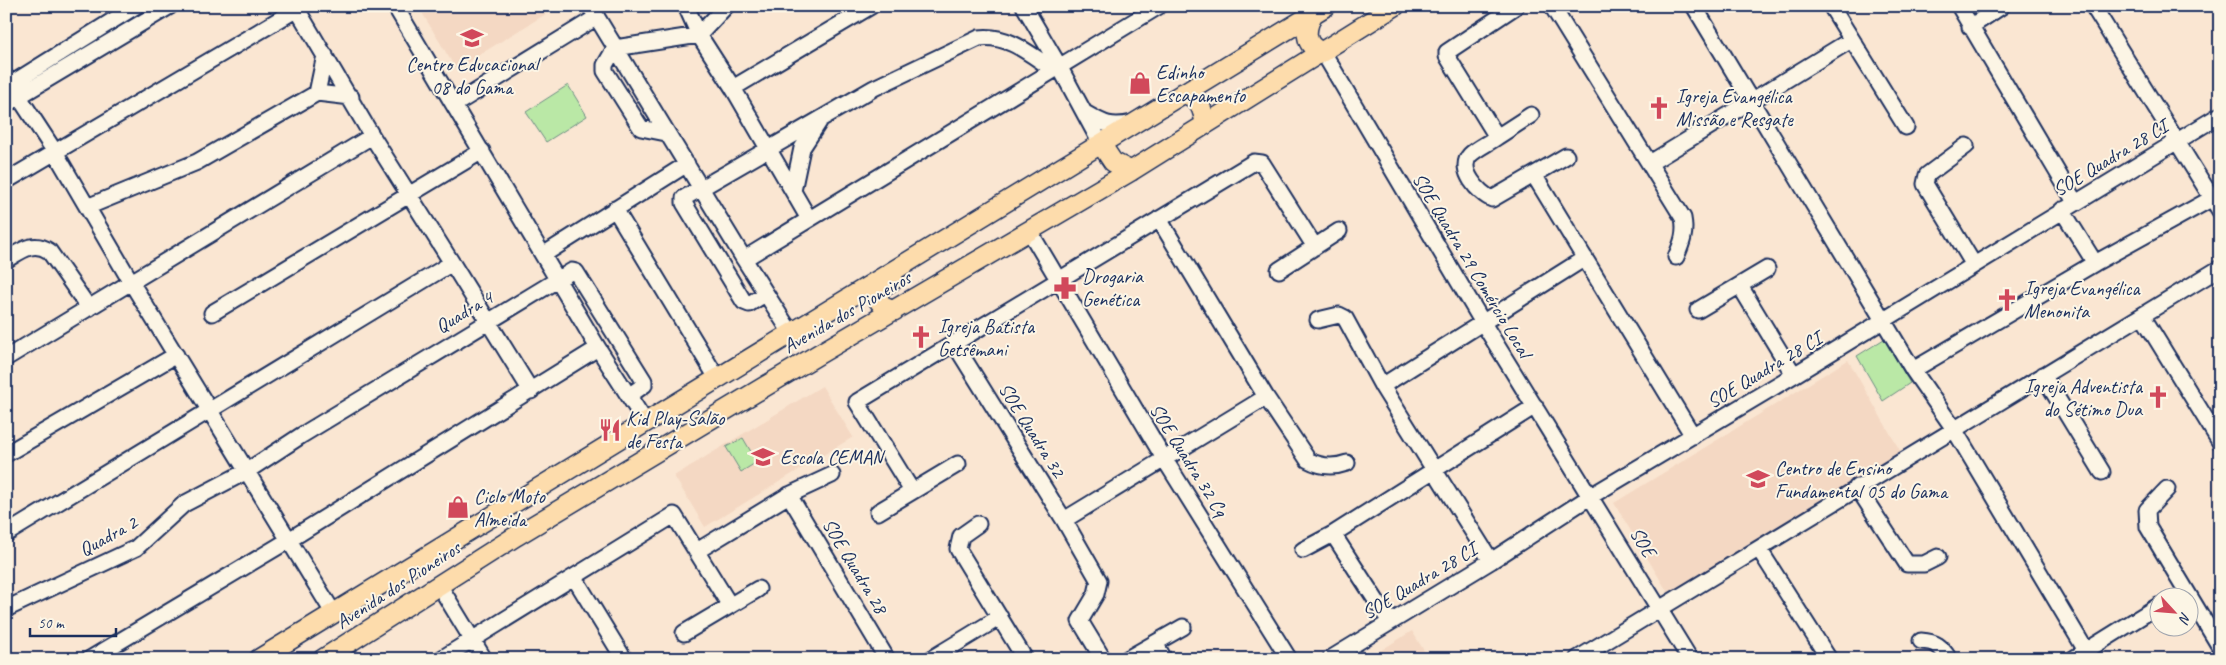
<svg xmlns="http://www.w3.org/2000/svg" width="2226" height="665" font-family="Caveat,sans-serif">
  <style>
    .built { fill: #f4d8c3 }
    .green { fill: #bae8a6; stroke: #6a8c82 }
    .lines { fill: none; stroke-linecap: round; stroke-linejoin: round }
    .minor-casing { stroke: #1b2f5e; stroke-width: 19 }
    .major-casing { stroke: #1b2f5e; stroke-width: 22 }
    .minor { stroke: #fcf5e5; stroke-width: 15 }
    .major { stroke: #fddcac; stroke-width: 19 }
    .labels { text-anchor: middle; dominant-baseline: central; stroke-width: 4; stroke-linejoin: round; paint-order: stroke }
    .poi-label { font-size: 20px; fill: #1b2f5e; stroke: #fcf5e5; text-anchor: start }
    .street-label { font-size: 20px; fill: #1b2f5e; stroke: #fcf5e5 }
  </style>
  <rect width="100%" height="100%" fill="#fae6d2"/>
  <filter id="ink" filterUnits="userSpaceOnUse"><feTurbulence type="fractalNoise" baseFrequency=".02" numOctaves="2"/><feDisplacementMap in="SourceGraphic" scale="10" xChannelSelector="R" yChannelSelector="G"/><feConvolveMatrix kernelMatrix="1 2 1 2 8 2 1 2 1" color-interpolation-filters="sRGB"/></filter>
  <g filter="url(#ink)">
    <path class="built" d="M418,6H559L456,69Z
      M1848,360L1902,454L1670,596L1614,503Z
      M822,386L853,437L705,527L674,476Z
      M1412,631L1429,659H1367Z"/>
    <path class="green" d="M568,85L587,116L546,142L526,112Z
      M1884,339L1910,383L1883,401L1857,356Z
      M743,438L757,462L741,472L726,447Z"/>
    <g class="lines">
      <defs>
        <path id="minor" d="M395,6L598,348L646,423
          M590,6L744,259
          M686,6L699,35L733,88
          M1024,6L1059,66L1101,144
          M1516,6L1447,52V56L1497,137C1489,143 1477,148 1470,155C1457,169 1479,194 1492,199L1566,156
          M1552,6L1683,218C1686,233 1682,243 1676,257
          M1694,6L1913,370L1954,429L2091,659
          M1831,6L1906,127
          M1959,6L2075,202
          M2093,6L2220,211
          M1970,27L2002,6
          M1323,52L1483,323L1690,659
          M6,77L55,152L131,282L334,614
          M11,84L136,6
          M317,93L325,55
          M6,104L170,6
          M454,105L597,17
          M1085,113C1104,124 1111,128 1133,123
          M666,133L641,128L605,71V65L615,48L699,35L726,6
          M372,136L452,263
          M1497,137L1531,115
          M1966,146L1927,175L1925,184L1974,265
          M1650,163L1851,40
          M1534,175L1693,436
          M6,181L297,9L296,6
          M793,191L802,148L819,122
          M87,207L197,162L317,93L351,97
          M615,209L717,378
          M2062,210L2095,263
          M809,219L733,88L871,6
          M1159,219L1266,397L1308,460C1321,467 1333,468 1347,463
          M1030,232L1165,460L1289,659
          M543,255L687,164
          M6,260C21,251 33,240 49,251L89,308
          M1279,270L1339,231
          M1740,286L1794,375
          M765,294L749,304L744,302L684,203V198L874,88L979,38C1008,34 1031,55 1054,70
          M1698,310L1767,269
          M212,313L482,151
          M2143,317L2220,442
          M1318,320L1339,315L1345,318L1382,386L1491,561
          M791,333L744,259L1159,6
          M954,343L1064,520L1099,581L1096,594L1080,621L1103,659
          M6,358L372,136L297,9
          M1913,370L2095,263L2220,194
          M2043,375L2102,472
          M1382,386L1585,258
          M6,454L176,355
          M1857,487L1907,564H1924L1938,557
          M2167,489L2147,510L2148,527L2220,647
          M912,491L857,402L1254,162L1262,163L1315,247
          M789,495L887,659
          M878,512L958,464
          M1064,520L1266,397
          M978,524L961,536L958,549L1025,659
          M6,534L452,263L531,391
          M1759,549L1829,659
          M1303,550L1333,534
          M697,551L789,495L832,475
          M574,577L624,659
          M439,585L484,659
          M6,609L136,548L184,504L247,471L302,435L572,271L576,272L644,381V385L630,395
          M1390,622L1333,534L1535,406
          M684,633L758,589
          M1921,641C1936,642 1941,646 1949,659
          M1155,643L1164,659
          M90,659L289,540L598,348
          M441,659L674,515L729,604
          M931,659L1000,617
          M1127,659L1183,627
          M1330,659L1491,561L1591,496L1794,375L2220,115
          M1577,659L2220,268
          M2073,659L2158,606"/>
        <path id="major" d="M1313,14C1305,29 1303,46 1323,52
          M1183,93C1199,98 1203,108 1205,124
          M1101,144L1113,162L1131,171
          M893,280L878,289L879,301L884,307L894,311
          M259,659L1326,6
          M323,659L516,536L819,354L1131,171L1395,6"/>
      </defs>
      <use href="#minor" class="minor-casing"/>
      <use href="#major" class="major-casing"/>
      <use href="#minor" class="minor"/>
      <use href="#major" class="major"/>
    </g>
  </g>
  <defs>
    <symbol id="school-bare" viewBox="-9 -9 18 18"><path d="M0-5L7-2L0 1L-7-2ZM-4 1L0 2.5L4 1V4Q0 6-4 4Z" fill="#d1495b" stroke="#fcf5e5" stroke-width="2.5" paint-order="stroke"/></symbol>
    <symbol id="shop-bare" viewBox="-9 -9 18 18"><path d="M-5-2.5h2.3a2.7 3.5 0 0 1 5.4 0H5L5.5 6h-11ZM-1.5-2.5h3a1.5 2.3 0 0 0-3 0Z" fill="#d1495b" stroke="#fcf5e5" stroke-width="2.5" paint-order="stroke"/></symbol>
    <symbol id="church-bare" viewBox="-9 -9 18 18"><path d="M-1.2-6h2.4v3.5h3.3v2.4h-3.3V6h-2.4V-.1h-3.3v-2.4h3.3Z" fill="#d1495b" stroke="#fcf5e5" stroke-width="2.5" paint-order="stroke"/></symbol>
    <symbol id="pharmacy-bare" viewBox="-9 -9 18 18"><path d="M-2-6h4v4h4v4h-4v4h-4v-4h-4v-4h4Z" fill="#d1495b" stroke="#fcf5e5" stroke-width="2.5" paint-order="stroke"/></symbol>
    <symbol id="restaurant-bare" viewBox="-9 -9 18 18"><path d="M-5-6h1v4h1v-4h1v4h1v-4h1v5L-1.5 .5V6h-2V.5L-5-1ZM5-6V6H3V1.5H1.5Q1.5-4 5-6Z" fill="#d1495b" stroke="#fcf5e5" stroke-width="2.5" paint-order="stroke"/></symbol>
  </defs>
  <g fill-rule="evenodd">
    <use href="#school-bare" x="456" y="22" width="32" height="32"/>
    <use href="#shop-bare" x="1124" y="67" width="32" height="32"/>
    <use href="#church-bare" x="1643" y="92" width="32" height="32"/>
    <use href="#pharmacy-bare" x="1049" y="272" width="32" height="32"/>
    <use href="#church-bare" x="1991" y="284" width="32" height="32"/>
    <use href="#church-bare" x="905" y="321" width="32" height="32"/>
    <use href="#church-bare" x="2142" y="381" width="32" height="32"/>
    <use href="#restaurant-bare" x="594" y="414" width="32" height="32"/>
    <use href="#school-bare" x="747" y="441" width="32" height="32"/>
    <use href="#school-bare" x="1742" y="463" width="32" height="32"/>
    <use href="#shop-bare" x="442" y="491" width="32" height="32"/>
  </g>
  <g class="labels">
    <g class="poi-label">
      <text x="472" y="64" text-anchor="middle">Centro Educacional<tspan x="472" dy="23">08 do Gama</tspan></text>
      <text x="1156" y="72">Edinho<tspan x="1156" dy="23">Escapamento</tspan></text>
      <text x="1676" y="96">Igreja Evangélica<tspan x="1676" dy="23">Missão e Resgate</tspan></text>
      <text x="1082" y="276">Drogaria<tspan x="1082" dy="23">Genética</tspan></text>
      <text x="2024" y="288">Igreja Evangélica<tspan x="2024" dy="23">Menonita</tspan></text>
      <text x="938" y="326">Igreja Batista<tspan x="938" dy="23">Getsêmani</tspan></text>
      <text x="2142" y="386" text-anchor="end">Igreja Adventista<tspan x="2142" dy="23">do Sétimo Dua</tspan></text>
      <text x="626" y="418">Kid Play-Salão<tspan x="626" dy="23">de Festa</tspan></text>
      <text x="780" y="457">Escola CEMAN</text>
      <text x="1775" y="468">Centro de Ensino<tspan x="1775" dy="23">Fundamental 05 do Gama</tspan></text>
      <text x="474" y="496">Ciclo Moto<tspan x="474" dy="23">Almeida</tspan></text>
    </g>
    <g class="street-label">
      <text transform="translate(2110 158) rotate(-31)">SOE Quadra 28 CI</text>
      <text transform="translate(1472 265) rotate(59)">SOE Quadra 29 Comércio Local</text>
      <text transform="translate(464 312) rotate(-31)">Quadra 4</text>
      <text transform="translate(847 312) rotate(-30)">Avenida dos Pioneiros</text>
      <text transform="translate(1764 370) rotate(-31)">SOE Quadra 28 CI</text>
      <text transform="translate(1032 430) rotate(58)">SOE Quadra 32</text>
      <text transform="translate(1189 460) rotate(58)">SOE Quadra 32 Cq</text>
      <text transform="translate(108 536) rotate(-29)">Quadra 2</text>
      <text transform="translate(1643 542) rotate(59)">SOE</text>
      <text transform="translate(855 566) rotate(59)">SOE Quadra 28</text>
      <text transform="translate(1419 581) rotate(-31)">SOE Quadra 28 CI</text>
      <text transform="translate(398 585) rotate(-33)">Avenida dos Pioneiros</text>
    </g>
  </g>
  <rect width="2226" height="665" fill="none" stroke="#fcf5e5" stroke-width="25"/>
  <rect x="12" y="12" width="2201" height="640" fill="none" stroke="#1b2f5e" stroke-width="2" filter="url(#ink)"/>
  <g transform="translate(2174 612) rotate(116)"><circle r="24" fill="#fcf5e5" stroke="#a2a6af"/>
  <path d="M0-4L9 19L0 12L-9 19Z" fill="#d1495b"/>
  <text y="-8" font-size="14" font-weight="bold" text-anchor="middle" fill="#1b2f5e">N</text>
  </g>
  <path d="M30 628v8h86v-8" fill="none" stroke="#1b2f5e" stroke-width="2.5"/>
  <text x="38" y="628" font-size="15" fill="#1b2f5e" stroke="#fcf5e5" stroke-width="4" paint-order="stroke">50 m</text>
</svg>
